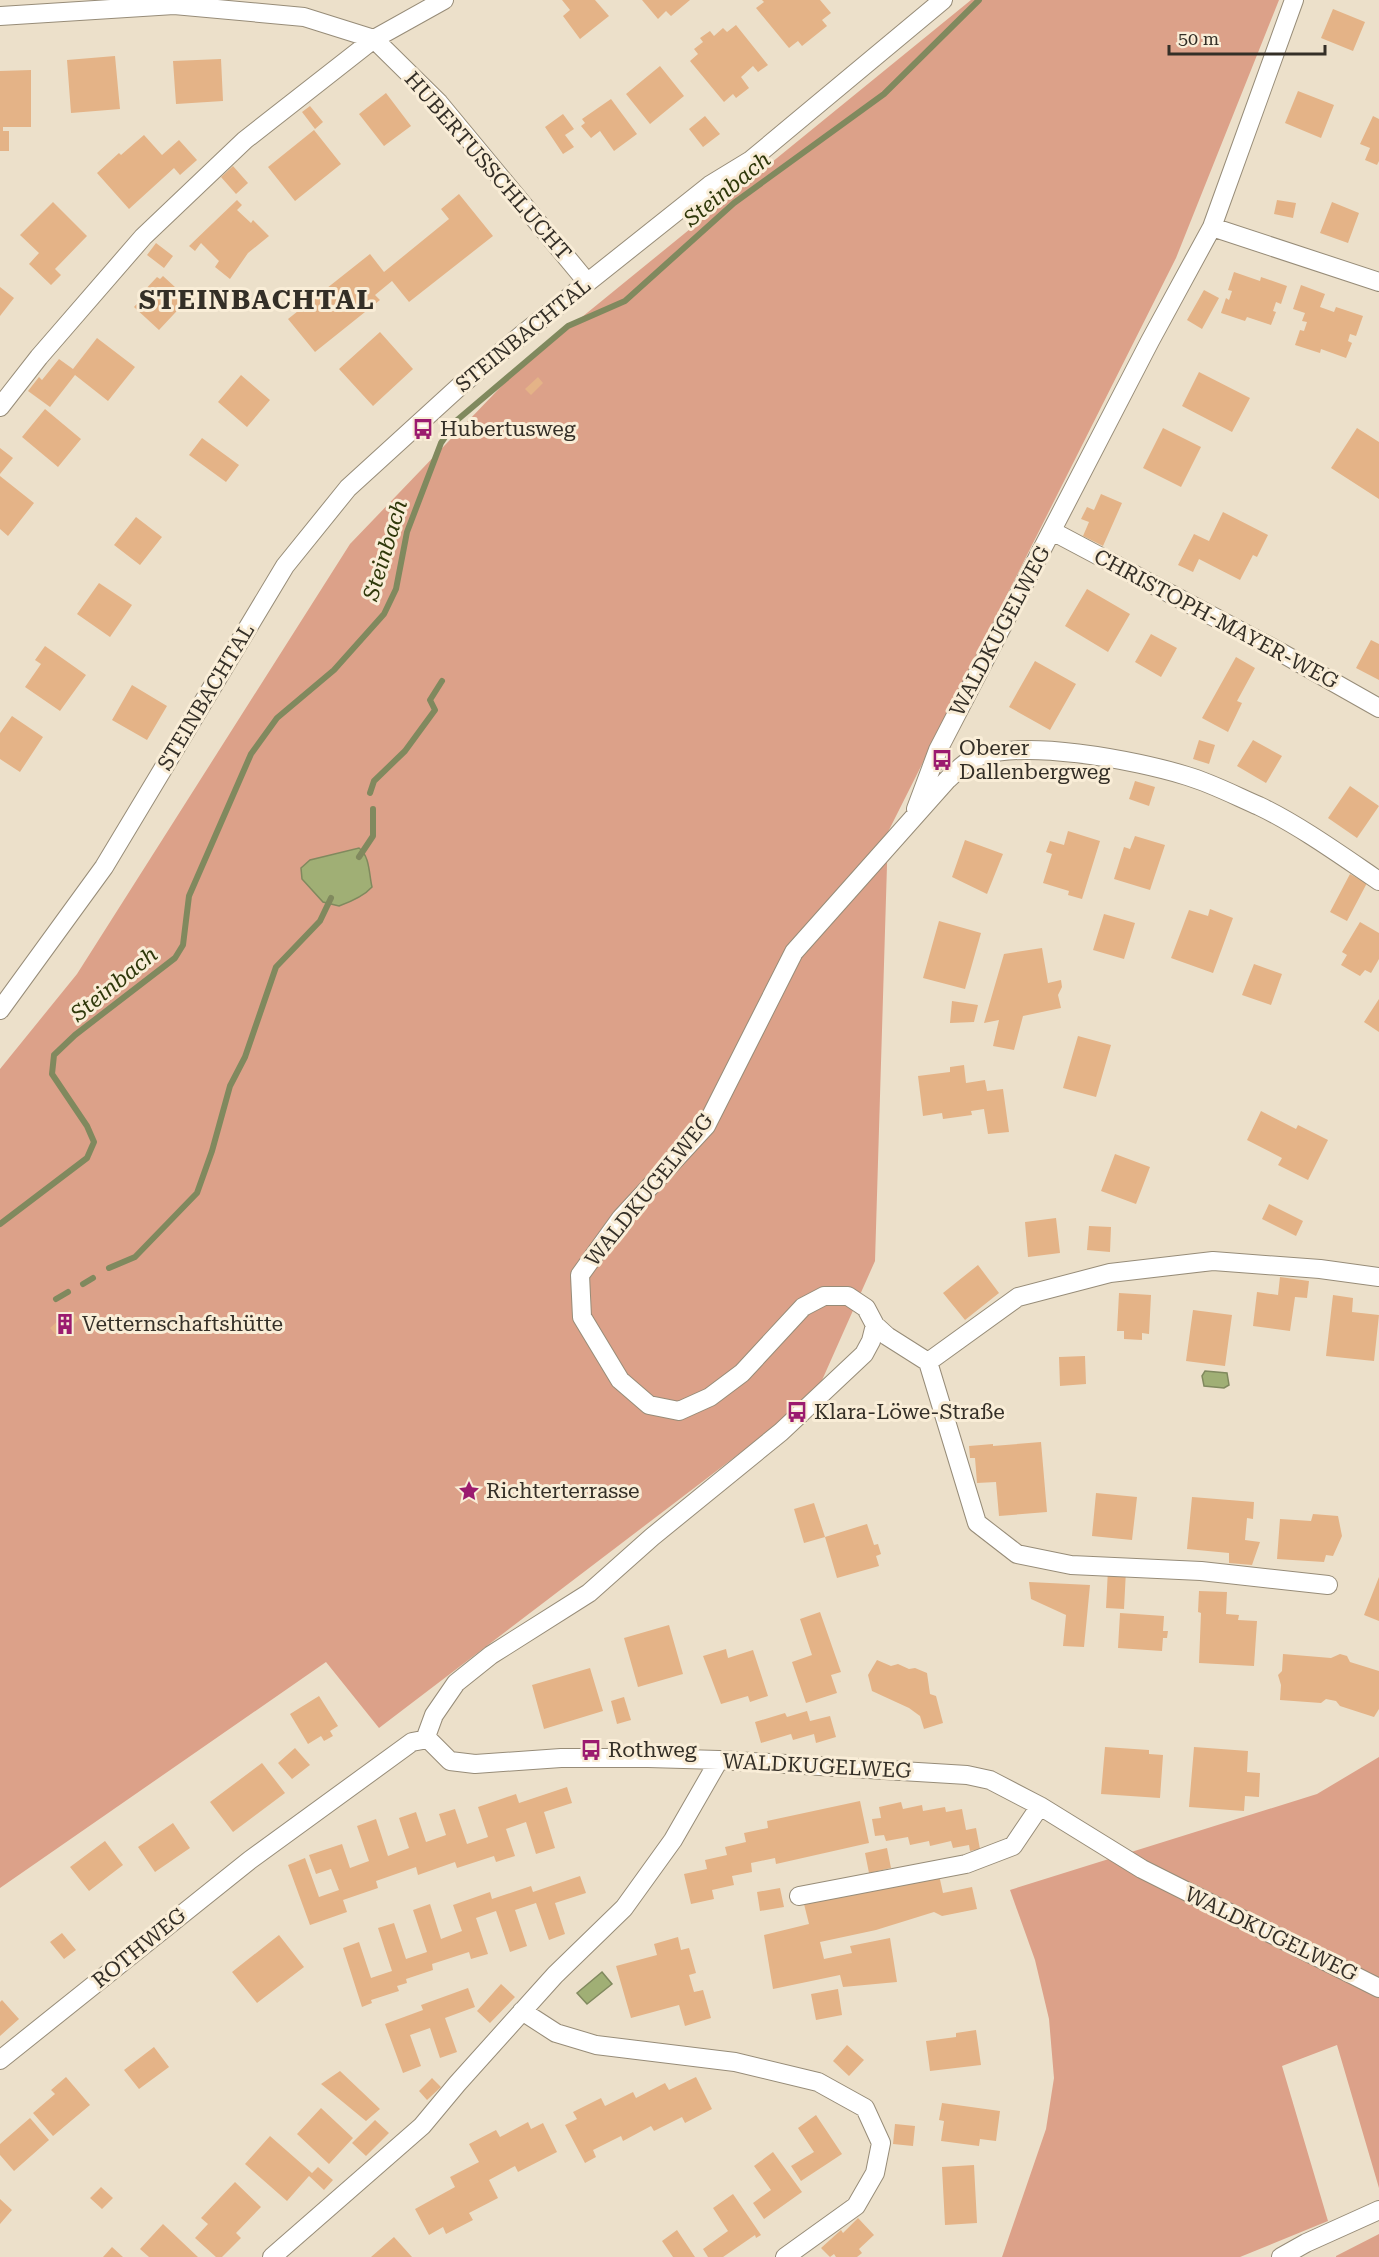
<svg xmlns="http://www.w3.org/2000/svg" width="1379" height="2257" font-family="'Roboto Serif',serif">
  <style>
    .green { fill: #dca189 }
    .water { fill: #a0af75; stroke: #80895e; stroke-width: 1.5 }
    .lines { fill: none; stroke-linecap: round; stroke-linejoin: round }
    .stream { stroke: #80895e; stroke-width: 6 }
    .building { fill: #e4b387 }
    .minor-casing { stroke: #978c78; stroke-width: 20 }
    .minor { stroke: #fff; stroke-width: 18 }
    .labels { text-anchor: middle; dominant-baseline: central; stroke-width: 6; stroke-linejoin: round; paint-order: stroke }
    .street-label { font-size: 21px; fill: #342f27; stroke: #f9edd7 }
    .poi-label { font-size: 21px; fill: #342f27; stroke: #f9edd7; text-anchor: start }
    .water-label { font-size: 22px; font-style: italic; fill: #2e3709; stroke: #f9edd7 }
    .district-label { font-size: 27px; font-weight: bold; letter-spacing: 1.5px; fill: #342f27; stroke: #f9edd7 }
  </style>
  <rect width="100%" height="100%" fill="#ece0ca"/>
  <path class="green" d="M971,0H1279L1176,258L888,832L875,1261L815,1396L379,1728L326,1662L0,1888V1069L77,974L350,544L517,370Z
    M1379,1757V2188L1337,2045L1282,2066L1328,2221L1240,2257H1002L1046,2129L1054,2078L1049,2019L1035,1960L1010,1890L1317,1794Z
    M1379,2234V2257H1336V2256Z"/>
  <path class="water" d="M359,848C370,856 369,875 372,887C364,896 350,902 339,906L323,902L302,879L301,868L310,860Z
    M1205,1371L1227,1373L1229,1385L1224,1388L1204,1386L1202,1376Z
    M602,1972L612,1984L587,2004L577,1993Z"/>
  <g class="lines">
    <path class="stream" d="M370,793L374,781L405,751L435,710L430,700L442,681
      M359,857L373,836V809
      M0,1224L87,1158L94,1142L87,1126L52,1074L54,1055L75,1035L175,958L183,945L189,896L251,754L277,718L334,670L384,614L396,589L407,532L441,443L456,421L568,326L625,301L734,203L884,94L979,0
      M109,1268L135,1257L197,1193L212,1151L230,1086L245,1057L276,967L320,921L331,898
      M83,1284L93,1278
      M56,1299L68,1292"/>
  </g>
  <path class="building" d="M562,0H595L609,16L580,39L563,16L570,10Z
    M642,0H690L671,16L666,11L658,19Z
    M762,0H820L831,13L822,20L827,26L802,46L798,41L789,48L756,8L764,2Z
    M1333,9L1365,22L1353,51L1321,38Z
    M736,25L768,65L758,72L753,66L741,77L749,88L736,98L733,94L724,102L690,61L698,54L694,49L703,42L700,38L710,31L714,36L723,28L727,32Z
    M115,56L120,109L71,113L67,60Z
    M221,59L223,101L176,104L173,61Z
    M660,66L684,96L650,124L626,94Z
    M31,70V127H3V131H9V151H0V71Z
    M1298,91L1334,105L1321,138L1285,123Z
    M386,93L411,126L384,146L359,114Z
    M611,99L637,134L614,151L600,131L591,138L581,126L585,123L582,119Z
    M310,106L323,122L315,129L302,112Z
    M563,114L574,129L565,135L574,147L563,154L545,127Z
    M705,116L720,134L703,147L689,129Z
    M1373,116L1379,119V161L1377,165L1365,160L1370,148L1360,144Z
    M314,130L341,164L295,201L268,167Z
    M144,135L162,155L179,140L197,160L180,175L174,168L129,209L97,173L119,153L121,155Z
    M233,166L248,183L236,194L221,177Z
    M459,194L493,236L409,302L392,281L375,295L380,300L315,352L288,319L370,254L384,272L449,219L441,209Z
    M237,200L242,205L237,210L251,223L253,220L269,236L248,253L230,279L215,267L219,261L201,243L195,251L189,246Z
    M1277,200L1296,203L1293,218L1274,214Z
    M53,202L87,236L55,269L61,275L51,285L29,264L39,253L20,235Z
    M1332,202L1359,213L1348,243L1320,233Z
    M156,243L173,256L164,268L147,255Z
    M1234,272L1260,281L1261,277L1287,286L1281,304L1276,302L1273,311L1276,312L1271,325L1247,317L1245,321L1221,313L1226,298L1229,300L1232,291L1228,290Z
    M163,276L188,299L159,330L134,307L145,295L142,293L157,277L160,279Z
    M1301,285L1325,294L1320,307L1334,312L1336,307L1363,316L1356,336L1350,334L1348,341L1352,343L1346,358L1321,349L1320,353L1295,345L1300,330L1304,331L1307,322L1302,321L1305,313L1293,309Z
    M0,287L14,298L0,316Z
    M1204,290L1219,298L1202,329L1187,320Z
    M380,332L413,369L373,406L339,369Z
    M97,338L135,367L108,401L75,375L50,407L28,391L39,377L42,380L59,359L73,369Z
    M1199,372L1250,398L1232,432L1182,406Z
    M241,375L270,400L247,427L218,402Z
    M538,377L543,383L531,395L525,389Z
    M45,409L81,439L58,467L22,437Z
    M1163,428L1201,447L1181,487L1143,468Z
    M1357,428L1379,442V499L1331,468Z
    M202,438L239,465L226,482L189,455Z
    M0,448L13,458L0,474Z
    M0,476L34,503L8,536L0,529Z
    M1101,494L1122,503L1103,546L1083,536L1089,522L1081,519L1087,507L1094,510Z
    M1223,512L1268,535L1257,557L1253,555L1240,580L1199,559L1193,572L1178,565L1194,534L1209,541Z
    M136,517L162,537L140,565L114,545Z
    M99,583L132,605L110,637L77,614Z
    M1087,589L1130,614L1108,652L1065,626Z
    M1151,634L1177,648L1161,677L1135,662Z
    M1371,640L1379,644V680L1356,668Z
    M45,646L86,675L60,711L25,687L41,664L35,660Z
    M1236,657L1255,668L1237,701L1242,703L1228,732L1202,718Z
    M1035,661L1076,684L1050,730L1009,707Z
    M132,685L167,706L147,740L112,720Z
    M12,716L43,737L20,772L0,759V733Z
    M1199,740L1215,745L1209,764L1193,759Z
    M1253,740L1282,756L1266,783L1237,766Z
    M1135,781L1155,787L1149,806L1129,799Z
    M1350,786L1379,806L1357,838L1328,818Z
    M1068,831L1100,841L1082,899L1068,895L1069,891L1043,883L1052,854L1046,852L1050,841L1064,845Z
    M1135,836L1165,845L1150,890L1114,879L1124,847L1130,849Z
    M965,840L1003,854L987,894L952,877Z
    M1350,874L1367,883L1347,921L1330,912Z
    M1210,909L1233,918L1213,973L1171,958L1189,910L1208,916Z
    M1104,914L1135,923L1124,959L1093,950Z
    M939,921L981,933L965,989L923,978Z
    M1360,922L1379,933V959L1371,973L1365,970L1360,976L1341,965L1347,955L1342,952Z
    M1042,948L1048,983L1061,980L1062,987L1058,995L1061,1008L1023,1016L1014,1050L993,1046L999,1020L984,1023L1004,954Z
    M1254,964L1282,974L1271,1005L1242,995Z
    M1379,999V1032L1364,1022Z
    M952,1001L978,1005L974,1022L950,1023Z
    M1078,1036L1111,1045L1096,1097L1063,1088Z
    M964,1065L966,1083L985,1080L987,1091L1003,1089L1009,1132L988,1134L984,1109L971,1111L972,1115L943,1119L942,1113L923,1116L918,1076L950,1072V1067Z
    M1261,1111L1296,1129L1298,1125L1328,1140L1308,1180L1278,1165L1282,1158L1247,1140Z
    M1115,1154L1150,1167L1136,1204L1101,1191Z
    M1269,1204L1303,1221L1296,1236L1262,1219Z
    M1056,1218L1060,1253L1028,1257L1025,1222Z
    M1089,1226L1111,1227L1110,1252L1087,1250Z
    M978,1265L999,1293L965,1320L943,1293Z
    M1280,1277L1309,1281L1307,1298L1295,1297L1290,1331L1253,1326L1257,1292L1278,1295Z
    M1119,1293L1151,1295L1149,1334L1142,1333V1340L1124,1339V1331H1117Z
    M1333,1295L1353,1298L1352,1312L1379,1315L1374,1361L1326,1356Z
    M70,1310L79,1319L59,1338L50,1328Z
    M1193,1310L1232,1315L1225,1366L1186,1361Z
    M1085,1356L1086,1384L1060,1386L1059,1357Z
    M1041,1442L1047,1512L999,1516L996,1482L977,1483L975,1458H970L969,1446L993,1444V1446Z
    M1096,1493L1137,1497L1132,1540L1092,1536Z
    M1192,1497L1254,1502L1253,1519L1247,1518L1245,1540L1260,1542L1252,1565L1229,1563V1553L1187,1549Z
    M814,1503L825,1537L804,1543L794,1509Z
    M1313,1514L1338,1516L1342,1536L1333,1556L1326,1555L1324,1562L1277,1559L1280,1519L1311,1521Z
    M867,1524L874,1545L878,1544L881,1554L876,1556L879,1566L837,1578L825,1537Z
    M1108,1569L1126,1570L1124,1609L1106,1608Z
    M1379,1577V1621L1364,1615Z
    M1029,1582L1090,1585L1084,1647L1063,1646L1066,1615L1031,1599Z
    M1199,1591L1227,1592L1226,1614L1239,1615L1238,1620L1257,1621L1254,1666L1199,1663L1201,1613L1198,1612Z
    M820,1612L841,1672L831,1675L837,1693L806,1703L792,1662L812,1655L800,1619Z
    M1120,1613L1164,1616L1163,1631H1168L1167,1638H1163L1162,1651L1118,1648Z
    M669,1625L683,1674L638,1687L624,1638Z
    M726,1649L728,1658L753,1650L768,1696L750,1702L748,1696L721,1704L703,1656Z
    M1283,1654L1331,1658L1340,1654L1347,1656L1350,1662L1379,1671V1709L1374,1717L1340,1706L1336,1701L1326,1699L1321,1703L1280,1700L1281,1685L1278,1675L1282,1671Z
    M877,1660L891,1666L898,1664L909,1669L915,1668L927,1673L930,1694L936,1696L943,1723L924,1729L920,1716L909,1708L872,1691L868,1675Z
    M590,1668L603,1711L544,1729L532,1685Z
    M319,1696L338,1726L330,1731L333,1736L324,1741L321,1736L308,1744L290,1714Z
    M624,1697L631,1720L617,1724L611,1701Z
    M807,1711L810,1721L830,1716L836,1737L816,1743L814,1734L793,1740L791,1734L761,1743L755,1722L785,1713L787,1717Z
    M1105,1747L1149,1750V1754L1163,1755L1160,1798L1101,1794Z
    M1194,1747L1248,1751L1247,1772L1260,1773L1259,1797L1245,1796L1244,1811L1189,1807Z
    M295,1748L310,1765L292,1779L278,1763Z
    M262,1763L285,1793L233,1832L210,1802Z
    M567,1787L572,1803L544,1812L555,1848L536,1854L526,1822L506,1829L515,1856L496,1862L494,1856L457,1868L455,1862L418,1875L416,1867L376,1881L378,1888L343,1900L347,1912L310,1925L288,1865L305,1858L319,1897L339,1890L331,1869L316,1874L309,1855L342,1844L350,1868L369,1861L357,1826L376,1819L388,1856L409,1848L399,1818L416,1812L426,1842L446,1835L439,1814L455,1809L467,1844L488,1837L478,1807L516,1794L519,1803Z
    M860,1801L869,1843L776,1864L775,1858L751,1863L752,1872L732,1876L734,1885L712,1890L714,1899L691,1904L684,1874L707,1869L705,1860L727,1855L725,1847L746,1842L744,1833L768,1828L767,1821Z
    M901,1802L903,1809L922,1805L923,1811L945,1807L946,1812L962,1809L966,1830L976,1828L980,1849L970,1851L969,1845L953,1848L951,1841L930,1846L929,1841L910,1845L908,1837L886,1841L884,1835L875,1836L872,1819L881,1818L879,1807Z
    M173,1823L190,1848L155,1872L138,1847Z
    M105,1841L123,1865L89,1891L70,1867Z
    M887,1848L891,1868L869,1873L865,1853Z
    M939,1875L943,1893L972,1887L977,1909L942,1916L934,1912L876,1930L820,1942L824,1959L852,1953L850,1946L890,1938L897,1982L843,1987L840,1975L773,1989L764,1935L809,1924L804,1904Z
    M580,1876L586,1893L555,1903L565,1934L549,1940L536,1903L515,1910L527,1946L510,1952L496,1911L476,1918L488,1954L471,1959L469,1952L432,1964L433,1970L406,1979L407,1983L397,1986L399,1991L371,2000L372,2003L362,2007L343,1948L359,1942L371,1978L392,1971L378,1928L394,1923L406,1959L427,1952L413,1910L430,1904L441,1939L462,1931L453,1905L490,1892L492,1899L531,1886L533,1892Z
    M780,1888L784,1907L760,1911L757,1892Z
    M62,1933L76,1950L64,1959L50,1942Z
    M279,1935L304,1967L257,2003L232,1972Z
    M678,1937L681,1950L689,1948L696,1973L689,1975L694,1992L703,1990L711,2018L685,2026L679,2005L631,2018L616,1966L657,1955L654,1944Z
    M501,1984L515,1997L490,2023L477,2011Z
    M468,1988L475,2007L445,2018L457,2052L440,2058L430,2028L410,2035L421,2066L403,2073L385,2024L423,2010L421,2005Z
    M838,1989L842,2015L816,2020L811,1994Z
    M2,2000L19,2019L0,2036V2002Z
    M976,2030L981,2065L930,2071L926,2041L956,2037V2033Z
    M847,2045L864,2060L849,2076L833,2061Z
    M154,2047L169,2067L139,2089L124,2070Z
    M340,2071L380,2109L366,2121L321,2084Z
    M66,2077L90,2105L53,2136L33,2113L55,2094L51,2090Z
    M696,2077L712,2109L685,2123L682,2117L654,2131L651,2126L623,2141L621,2136L593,2150L596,2157L585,2163L565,2125L577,2119L573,2112L601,2098L605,2106L633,2092L636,2098L665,2083L669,2090Z
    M432,2078L441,2087L427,2100L419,2091Z
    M942,2103L1000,2111L996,2141L980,2139L979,2146L941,2141L944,2121L939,2120Z
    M321,2108L353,2138L329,2164L297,2134Z
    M816,2115L842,2154L801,2181L791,2166L814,2152L798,2128Z
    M30,2118L49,2140L14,2171L0,2155V2144Z
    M375,2120L389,2133L366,2156L352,2143Z
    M528,2122L531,2129L543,2123L557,2152L518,2172L515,2166L489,2180L498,2198L469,2213L473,2220L446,2234L443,2227L429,2235L415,2209L455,2187L450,2177L479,2162L469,2144L496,2130L500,2137Z
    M895,2124L915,2126L913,2146L893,2144Z
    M270,2136L312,2173L318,2167L333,2180L324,2190L309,2176L287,2201L245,2164Z
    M773,2152L802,2192L764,2219L753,2203L771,2190L754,2166Z
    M974,2165L977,2223L945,2225L942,2167Z
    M235,2182L261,2207L236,2233L241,2238L222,2257H216L195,2238L208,2224L201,2218Z
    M101,2187L113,2198L102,2209L90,2198Z
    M733,2194L761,2235L756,2238L755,2235L723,2257H708L703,2249L728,2231L713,2208Z
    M0,2199L12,2210L0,2224Z
    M858,2218L874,2235L859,2249L862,2253L857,2257H836L834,2254L830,2257L821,2248L841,2230L843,2233Z
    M163,2224L198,2257H149L140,2249Z
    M677,2230L695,2257H673L662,2241Z
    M394,2237L412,2257H371Z
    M112,2247L123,2257H103Z"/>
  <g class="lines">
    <defs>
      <path id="minor" d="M0,16L174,5L304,17L374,39L439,103L587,282
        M1212,227L1379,282
        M0,407L39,357L143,237L245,140L374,39L444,0
        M1052,531L1280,652L1379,708
        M916,809L938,750L1150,341L1212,227L1294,0
        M1379,881C1342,856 1299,825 1259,806C1236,796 1211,783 1187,776C1139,761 1016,736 971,760C962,764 954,774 947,780L794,952L706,1126L621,1218L580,1275L582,1317L620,1380L649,1405L679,1411L710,1397L742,1373L803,1307L824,1296H848L866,1308L875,1325L871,1341L864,1354L781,1432L652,1537L589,1593L491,1655L456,1683L434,1715L427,1734L428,1739L450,1761L475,1764L561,1758H648L719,1760L967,1775L990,1780L1040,1806L1142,1869L1379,1988
        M0,1010L104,867L285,566L348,488L461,385L524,333L710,185L751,160L943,0
        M875,1325L887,1336L928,1362L977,1523L1017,1554L1071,1565L1201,1571L1328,1585
        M928,1362L1018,1297L1110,1273L1213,1261L1320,1269L1379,1277
        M799,1896L966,1864L1013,1846L1040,1806
        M522,2011L556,2033L596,2045L735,2062L818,2082L865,2108L881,2143L875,2173L856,2206L785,2257
        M0,2060L250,1860L412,1742L428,1739
        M272,2257L422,2126L457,2084L555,1975L624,1908L673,1840L719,1760
        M1281,2257L1306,2243L1379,2210"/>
    </defs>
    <use href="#minor" class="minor-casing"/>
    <use href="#minor" class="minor"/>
  </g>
  <defs>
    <symbol id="bus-bare" viewBox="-9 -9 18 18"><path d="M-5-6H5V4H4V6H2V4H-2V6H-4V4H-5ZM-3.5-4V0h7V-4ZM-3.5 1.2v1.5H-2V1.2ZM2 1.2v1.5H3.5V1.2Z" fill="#9b1b6f" stroke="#f9edd7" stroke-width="2.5" paint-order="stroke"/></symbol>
    <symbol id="building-bare" viewBox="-9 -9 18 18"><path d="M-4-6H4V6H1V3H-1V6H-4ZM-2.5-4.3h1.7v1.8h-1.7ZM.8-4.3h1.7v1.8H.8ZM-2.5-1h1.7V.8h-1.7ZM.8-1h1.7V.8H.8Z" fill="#9b1b6f" stroke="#f9edd7" stroke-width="2.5" paint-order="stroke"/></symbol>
    <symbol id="sight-bare" viewBox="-9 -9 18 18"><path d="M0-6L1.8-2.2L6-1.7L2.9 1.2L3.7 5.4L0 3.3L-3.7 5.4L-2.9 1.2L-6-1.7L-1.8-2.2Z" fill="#9b1b6f" stroke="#f9edd7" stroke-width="2.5" paint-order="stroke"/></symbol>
  </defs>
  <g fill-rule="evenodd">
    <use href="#bus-bare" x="408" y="414" width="30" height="30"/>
    <use href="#bus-bare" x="927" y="745" width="30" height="30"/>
    <use href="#building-bare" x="50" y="1309" width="30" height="30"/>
    <use href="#bus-bare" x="782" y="1397" width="30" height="30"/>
    <use href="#sight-bare" x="454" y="1476" width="30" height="30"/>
    <use href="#bus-bare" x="576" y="1735" width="30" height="30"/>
  </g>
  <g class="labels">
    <g class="street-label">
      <text transform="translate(488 166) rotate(49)">HUBERTUSSCHLUCHT</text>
      <text transform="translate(523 335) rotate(-39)">STEINBACHTAL</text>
      <text transform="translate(1216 619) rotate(28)">CHRISTOPH-MAYER-WEG</text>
      <text transform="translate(1000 631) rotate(-62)">WALDKUGELWEG</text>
      <text transform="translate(206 697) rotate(-59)">STEINBACHTAL</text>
      <text transform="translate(649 1190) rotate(-51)">WALDKUGELWEG</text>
      <text transform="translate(817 1766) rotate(3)">WALDKUGELWEG</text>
      <text transform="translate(1271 1934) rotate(26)">WALDKUGELWEG</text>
      <text transform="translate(139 1948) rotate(-39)">ROTHWEG</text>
    </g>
    <g class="poi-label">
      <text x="440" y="429">Hubertusweg</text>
      <text x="959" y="748">Oberer<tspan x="959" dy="24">Dallenbergweg</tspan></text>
      <text x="82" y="1324">Vetternschaftshütte</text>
      <text x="814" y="1412">Klara-Löwe-Straße</text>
      <text x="486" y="1491">Richterterrasse</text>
      <text x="608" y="1750">Rothweg</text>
    </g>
    <g class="water-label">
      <text transform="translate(727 189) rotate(-39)">Steinbach</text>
      <text transform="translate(385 550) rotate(-73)">Steinbach</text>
      <text transform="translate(114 984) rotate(-39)">Steinbach</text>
    </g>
    <g class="district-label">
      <text x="257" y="300">STEINBACHTAL</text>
    </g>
  </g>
  <path d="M1169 45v9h156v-9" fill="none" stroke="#342f27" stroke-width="3"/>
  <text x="1178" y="45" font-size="18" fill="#342f27" stroke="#f9edd7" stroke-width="4.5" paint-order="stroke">50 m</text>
</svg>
